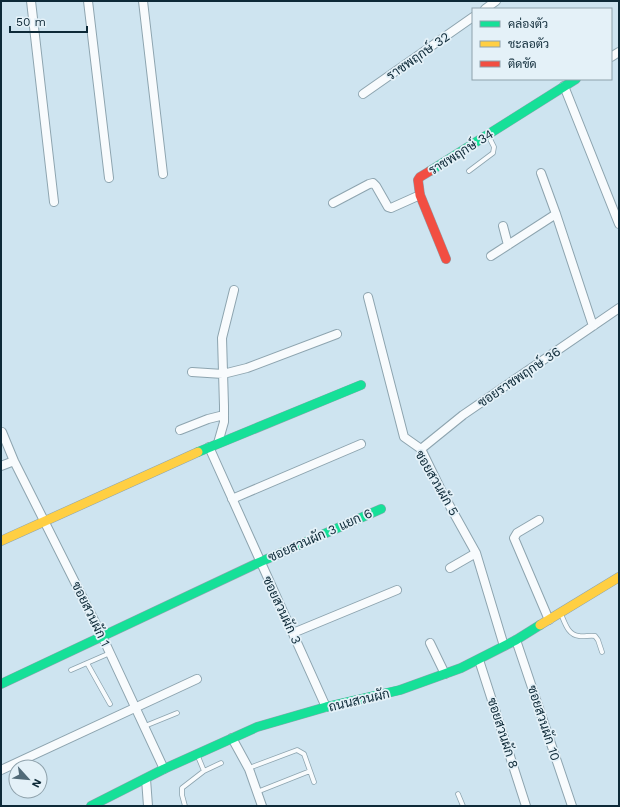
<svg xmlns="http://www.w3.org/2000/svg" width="620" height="807" font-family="'Work Sans',Sarabun,sans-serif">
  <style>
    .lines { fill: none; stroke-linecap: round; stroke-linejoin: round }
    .lane-casing { stroke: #8da4af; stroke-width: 5.5 }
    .street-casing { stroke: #8da4af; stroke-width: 10 }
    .fast-casing { stroke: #8da4af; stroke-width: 10 }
    .slow-casing { stroke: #8da4af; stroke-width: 10 }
    .jam-casing { stroke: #8da4af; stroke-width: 10 }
    .lane { stroke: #f8fbfd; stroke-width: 4 }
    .street { stroke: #f8fbfd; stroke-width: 8 }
    .fast { stroke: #16e098; stroke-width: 9 }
    .slow { stroke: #ffcf43; stroke-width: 9 }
    .jam { stroke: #f24e42; stroke-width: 9 }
    .labels { text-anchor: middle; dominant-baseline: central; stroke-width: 3.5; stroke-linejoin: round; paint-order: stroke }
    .street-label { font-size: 13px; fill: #0d2937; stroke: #e4f1f8 }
  </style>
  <rect width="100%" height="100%" fill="#cee4f0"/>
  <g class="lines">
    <defs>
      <path id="lane" d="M469,171L493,153L494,147L488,135
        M561,614C565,623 568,635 579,636C584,637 590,635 595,636L598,640L602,652
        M87,663L110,704
        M71,670L110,653
        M145,726L177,713
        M197,754L204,771
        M249,768L297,750L304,754L314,782
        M257,792L310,771
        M458,794L463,806
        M185,806L182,795V788L204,771L221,763"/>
      <path id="street" d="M31,1L54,202
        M88,1L109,178
        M143,1L163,174
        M485,9L496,1
        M611,57L619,52
        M564,86L619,224
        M363,94L473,17
        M541,173L556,214L593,326
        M333,203L369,184L373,183L376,186L388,207L391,208L420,195
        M503,226L508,245
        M491,256L556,214
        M368,297L404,437L421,449L442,492L476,553L504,646
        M192,372L223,374L247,368L337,334
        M180,430L208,419L224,415
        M2,432L14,461L102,636L164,769
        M218,443L224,422V406L222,338L234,290
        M209,447L326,707
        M421,449L463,415L619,308
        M1,466L14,461
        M232,499L361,444
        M539,520L517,533L514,538L549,620
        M450,568L476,553
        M293,633L397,590
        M516,640L572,806
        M430,643L445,674
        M479,660L526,806
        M232,738L249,769L262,806
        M1,770L197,679
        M146,779L148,806"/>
      <path id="fast" d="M430,171L576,79
        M198,452L361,385
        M1,684L260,562L381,509
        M91,806L164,769L257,727L326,707L400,690L461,668L516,640L540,625"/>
      <path id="slow" d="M1,541L198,452
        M540,625L619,577"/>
      <path id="jam" d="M430,171L420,177L418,180L420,195L446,259"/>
    </defs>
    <use href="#lane" class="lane-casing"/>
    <use href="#street" class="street-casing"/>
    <use href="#fast" class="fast-casing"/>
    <use href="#slow" class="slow-casing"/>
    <use href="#jam" class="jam-casing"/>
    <use href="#lane" class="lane"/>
    <use href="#street" class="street"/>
    <use href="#fast" class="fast"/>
    <use href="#slow" class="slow"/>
    <use href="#jam" class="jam"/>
  </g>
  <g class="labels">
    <g class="street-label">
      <text transform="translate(418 56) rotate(-35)">ราชพฤกษ์ 32</text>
      <text transform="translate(461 152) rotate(-32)">ราชพฤกษ์ 34</text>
      <text transform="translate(519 377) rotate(-34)">ซอยราชพฤกษ์ 36</text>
      <text transform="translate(437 483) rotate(60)">ซอยสวนผัก 5</text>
      <text transform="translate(320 535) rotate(-24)">ซอยสวนผัก 3 แยก 6</text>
      <text transform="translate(282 610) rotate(65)">ซอยสวนผัก 3</text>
      <text transform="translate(91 614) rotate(64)">ซอยสวนผัก 1</text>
      <text transform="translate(359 700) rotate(-13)">ถนนสวนผัก</text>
      <text transform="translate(544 723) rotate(72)">ซอยสวนผัก 10</text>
      <text transform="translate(503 733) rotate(72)">ซอยสวนผัก 8</text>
    </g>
  </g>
  <rect width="620" height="807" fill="none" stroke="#0d2937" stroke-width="4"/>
  <rect x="472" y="8" width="140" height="72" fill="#e4f1f8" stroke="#8ea1ab"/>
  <rect x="480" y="21" width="20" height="6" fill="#16e098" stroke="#8ea1ab"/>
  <text x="508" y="28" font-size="12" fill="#0d2937">คล่องตัว</text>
  <rect x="480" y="41" width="20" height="6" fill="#ffcf43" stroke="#8ea1ab"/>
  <text x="508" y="48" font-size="12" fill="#0d2937">ชะลอตัว</text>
  <rect x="480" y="61" width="20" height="6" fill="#f24e42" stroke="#8ea1ab"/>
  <text x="508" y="68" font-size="12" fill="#0d2937">ติดขัด</text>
  <g transform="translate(28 779) rotate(117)"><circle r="19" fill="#e4f1f8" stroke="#8ea1ab"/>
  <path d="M0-3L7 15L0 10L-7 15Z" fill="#516a78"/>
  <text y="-6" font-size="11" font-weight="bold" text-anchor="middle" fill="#0d2937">N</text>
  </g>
  <path d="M10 26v6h77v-6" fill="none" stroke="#0d2937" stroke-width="2"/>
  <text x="16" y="26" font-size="12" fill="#0d2937" stroke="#e4f1f8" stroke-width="3" paint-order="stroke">50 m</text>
</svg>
